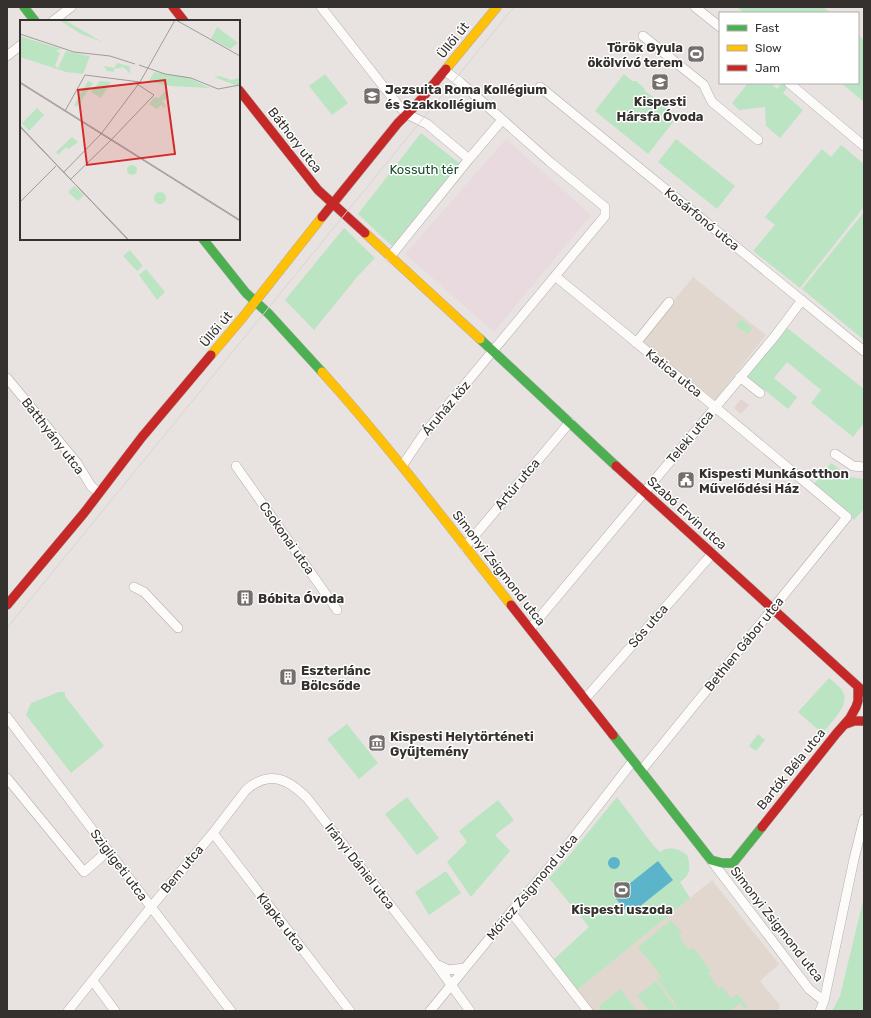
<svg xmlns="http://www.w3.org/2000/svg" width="871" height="1018" font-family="Rubik,sans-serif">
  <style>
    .commercial { fill: #e9dadf }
    .industrial { fill: #e4d4cf }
    .built { fill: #e2d7cf }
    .green { fill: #bbe4c3 }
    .water { fill: #5bb4ca }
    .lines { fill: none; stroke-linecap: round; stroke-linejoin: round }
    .street-casing { stroke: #b2aeac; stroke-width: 10 }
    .fast-casing { stroke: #b2aeac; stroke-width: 10 }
    .slow-casing { stroke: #b2aeac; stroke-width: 10 }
    .jam-casing { stroke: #b2aeac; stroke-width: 10 }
    .street { stroke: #fcfbfa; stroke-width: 9 }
    .fast { stroke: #4caf50; stroke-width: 9 }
    .slow { stroke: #ffc107; stroke-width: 9 }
    .jam { stroke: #c62828; stroke-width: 9 }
    .tram { stroke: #d7d5d5; stroke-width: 1 }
    .labels { text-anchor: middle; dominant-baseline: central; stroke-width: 3; stroke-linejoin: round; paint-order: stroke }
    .street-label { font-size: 13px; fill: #35312f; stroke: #fff }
    .poi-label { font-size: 13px; font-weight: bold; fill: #35312f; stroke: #fff; text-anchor: start }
    .park-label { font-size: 13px; fill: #15502b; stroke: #fff }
    .inset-road { fill: none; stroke: #a09c99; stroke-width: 1 }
    .view { fill: #d62828; fill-opacity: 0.15; stroke: #d62828; stroke-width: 2 }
    .inset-edge { fill: none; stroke: #35312f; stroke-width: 2 }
  </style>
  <rect width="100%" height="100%" fill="#e8e3e0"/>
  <path class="commercial" d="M506,139L591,215L494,332L405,254Z"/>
  <path class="industrial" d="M741,399L749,405L741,414L734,408Z"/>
  <path class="built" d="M693,277L766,335L715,400L641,341Z
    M712,880L779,964L760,981L780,1005L779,1010L777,1011H594L576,991Z"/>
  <path class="green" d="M737,7H823L831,13H744Z
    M858,35L864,40V102L841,83H858Z
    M325,74L348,103L332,115L309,86Z
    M624,74L632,81H636L644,88L645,91L673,112L676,113L675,114L678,116L648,154L595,111Z
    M748,83H770L777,89L782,83H784L787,86V88L783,93L803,110L780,138L766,126L765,107L739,110L732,103Z
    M421,133L459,163L392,246L358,214Z
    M676,139L735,186L717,209L658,162Z
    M841,145L864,164V207L800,288L753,251L775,225L765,217L822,149L831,157Z
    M864,212V340L802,289Z
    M344,228L375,258L357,277L314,330L285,300Z
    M130,250L143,266L137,271L123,256Z
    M146,269L165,292L157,300L139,275Z
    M741,319L752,328L748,334L736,326Z
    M786,327L864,389V423L853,437L811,403L821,390L787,362L774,378L797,397L788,409L747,376Z
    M831,463L850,477L864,479V509L854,520L813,485Z
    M829,678C834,682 842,688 844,694C848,707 830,724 822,733L798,712Z
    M59,692H65V696L104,746L71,773L26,715L31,703Z
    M347,724L378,763L359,779L327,739Z
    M758,734L765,740L756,751L749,746Z
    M407,797L439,838L417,855L385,814Z
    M617,797L653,845L660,852C671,845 678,849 687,855C691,868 691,874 680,882L690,898L576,991L552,961L589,927L549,878L568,857Z
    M498,800L514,820L495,835L510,851L471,897L447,862L467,842L459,831Z
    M446,871L461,893L429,915L415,892Z
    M864,897V1011H832L840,996Z
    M671,920L682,933L679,936L689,950L693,947L711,971L708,973L719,989L722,986L731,999L737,994L748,1007L745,1009L740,1003L730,1011H672L677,1006L657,979L661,976L638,947Z
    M656,981L675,1007L670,1011H649L637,996Z
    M620,989L637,1011H602L599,1006Z"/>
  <path class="water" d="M608 863a6 6 0 1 1 12 0a6 6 0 1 1-12 0Z
    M658,861L673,880L629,915L614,896Z"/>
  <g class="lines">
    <defs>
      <path id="street" d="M321,7L398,105L407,114L427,124L469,159
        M695,7L720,27
        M53,21L71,7
        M643,36L704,85L706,90L712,102L758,140
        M7,56L21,45
        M789,83L864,146
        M540,87L864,351
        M390,257L469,159L502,120
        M555,276L715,407L847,517L641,771
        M636,343L669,302
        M740,377L760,393
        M7,378L77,463L91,486L99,493
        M835,454L853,466L864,467
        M236,466L337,610
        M402,466L423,435L605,216V207L550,162L460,82L445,71
        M465,547L570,422
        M134,587L144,592L178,628
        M530,629L775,336L802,300
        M585,699L712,554
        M7,717L135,886L231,1011
        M7,778L84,872L108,851
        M213,833L350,1011
        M711,860L809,989L824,1001
        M511,912L588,1011
        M436,964L449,970L464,968
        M93,981L115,1011
        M68,1011L151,907L213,833L246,790C269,770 287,778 307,798L436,964L470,1011
        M430,1011L511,912L560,855L633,761
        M820,1011L824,1001L854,859L864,819"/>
      <path id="fast" d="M24,7L35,21
        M203,239L246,293L269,314L322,372
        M480,339L616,466
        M613,735L711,860L722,863H733L762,827"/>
      <path id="slow" d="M446,69L497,7
        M365,233L480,339
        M211,355L243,317L322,217
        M322,372C389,446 449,526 511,605"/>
      <path id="jam" d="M173,7L184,21
        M239,90L318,190L365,233
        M322,217L398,123L418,103L446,69
        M616,466L864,692
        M7,605L84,513L142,437L211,355
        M511,605L613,735
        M846,724L854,721H864
        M762,827L836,734L850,718L856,707L858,701V687"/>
    </defs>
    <use href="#street" class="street-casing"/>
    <use href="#fast" class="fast-casing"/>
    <use href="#slow" class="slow-casing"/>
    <use href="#jam" class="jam-casing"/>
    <use href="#street" class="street"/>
    <use href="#fast" class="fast"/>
    <use href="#slow" class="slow"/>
    <use href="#jam" class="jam"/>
    <path class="tram" d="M7,628C176,421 345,214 514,7"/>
  </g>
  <defs>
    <symbol id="stadium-square" viewBox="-11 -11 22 22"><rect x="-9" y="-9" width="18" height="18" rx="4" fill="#746f6d" stroke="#fff"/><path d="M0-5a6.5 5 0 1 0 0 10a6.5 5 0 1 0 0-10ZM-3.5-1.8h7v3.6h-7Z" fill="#fff"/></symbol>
    <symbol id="school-square" viewBox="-11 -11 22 22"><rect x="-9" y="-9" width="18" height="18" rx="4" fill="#746f6d" stroke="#fff"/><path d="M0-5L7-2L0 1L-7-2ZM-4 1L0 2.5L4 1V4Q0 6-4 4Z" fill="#fff"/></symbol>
    <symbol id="university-square" viewBox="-11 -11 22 22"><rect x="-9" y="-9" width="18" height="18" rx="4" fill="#746f6d" stroke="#fff"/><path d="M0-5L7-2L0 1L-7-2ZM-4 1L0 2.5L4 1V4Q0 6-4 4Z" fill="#fff"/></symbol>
    <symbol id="civic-square" viewBox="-11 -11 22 22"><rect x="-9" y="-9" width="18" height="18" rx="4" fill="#746f6d" stroke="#fff"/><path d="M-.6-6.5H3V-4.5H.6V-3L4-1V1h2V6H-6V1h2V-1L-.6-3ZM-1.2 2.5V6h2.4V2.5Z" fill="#fff"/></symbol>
    <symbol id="building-square" viewBox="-11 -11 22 22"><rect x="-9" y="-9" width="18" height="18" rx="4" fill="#746f6d" stroke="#fff"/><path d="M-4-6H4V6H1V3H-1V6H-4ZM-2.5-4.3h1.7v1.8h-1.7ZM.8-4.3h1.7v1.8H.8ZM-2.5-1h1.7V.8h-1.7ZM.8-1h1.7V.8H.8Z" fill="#fff"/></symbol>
    <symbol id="museum-square" viewBox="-11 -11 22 22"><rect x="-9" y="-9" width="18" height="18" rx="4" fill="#746f6d" stroke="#fff"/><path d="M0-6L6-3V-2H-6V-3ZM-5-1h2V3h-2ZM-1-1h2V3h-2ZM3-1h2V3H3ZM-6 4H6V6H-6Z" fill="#fff"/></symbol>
  </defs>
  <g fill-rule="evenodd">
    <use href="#stadium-square" x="686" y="44" width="20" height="20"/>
    <use href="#school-square" x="650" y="72" width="20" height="20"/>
    <use href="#university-square" x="362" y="86" width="20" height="20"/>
    <use href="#civic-square" x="676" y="470" width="20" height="20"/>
    <use href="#building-square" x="235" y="588" width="20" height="20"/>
    <use href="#building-square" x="278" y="667" width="20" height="20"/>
    <use href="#museum-square" x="367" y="733" width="20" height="20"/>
    <use href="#stadium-square" x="612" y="880" width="20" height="20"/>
  </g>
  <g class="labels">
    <g class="street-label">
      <text transform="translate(453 40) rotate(-51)">Üllői út</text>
      <text transform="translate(295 140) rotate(52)">Báthory utca</text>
      <text transform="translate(702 219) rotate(39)">Kosárfonó utca</text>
      <text transform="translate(216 329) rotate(-50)">Üllői út</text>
      <text transform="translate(674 373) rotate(39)">Katica utca</text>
      <text transform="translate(446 408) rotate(-50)">Áruház köz</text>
      <text transform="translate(53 436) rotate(52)">Batthyány utca</text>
      <text transform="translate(690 437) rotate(-50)">Teleki utca</text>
      <text transform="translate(517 484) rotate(-50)">Artúr utca</text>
      <text transform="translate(687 513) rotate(42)">Szabó Ervin utca</text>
      <text transform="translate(287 538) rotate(55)">Csokonai utca</text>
      <text transform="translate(499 568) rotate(52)">Simonyi Zsigmond utca</text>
      <text transform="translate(648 626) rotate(-49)">Sós utca</text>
      <text transform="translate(744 644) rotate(-51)">Bethlen Gábor utca</text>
      <text transform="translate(791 769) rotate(-51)">Bartók Béla utca</text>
      <text transform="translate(119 865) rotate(53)">Szigligeti utca</text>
      <text transform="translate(360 866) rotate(52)">Irányi Dániel utca</text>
      <text transform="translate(182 869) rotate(-50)">Bem utca</text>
      <text transform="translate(532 887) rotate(-50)">Móricz Zsigmond utca</text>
      <text transform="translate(281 922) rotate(52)">Klapka utca</text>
      <text transform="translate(777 924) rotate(52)">Simonyi Zsigmond utca</text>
    </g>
    <g class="poi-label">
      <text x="683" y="47" text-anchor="end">Török Gyula<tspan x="683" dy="15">ökölvívó terem</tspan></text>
      <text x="385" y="89">Jezsuita Roma Kollégium<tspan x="385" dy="15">és Szakkollégium</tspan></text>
      <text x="660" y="101" text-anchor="middle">Kispesti<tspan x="660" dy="15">Hársfa Óvoda</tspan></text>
      <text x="699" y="473">Kispesti Munkásotthon<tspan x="699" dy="15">Művelődési Ház</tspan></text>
      <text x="258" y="598">Bóbita Óvoda</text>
      <text x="301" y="670">Eszterlánc<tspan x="301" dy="15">Bölcsőde</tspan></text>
      <text x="390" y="736">Kispesti Helytörténeti<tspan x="390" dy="15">Gyűjtemény</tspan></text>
      <text x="622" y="909" text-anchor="middle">Kispesti uszoda</text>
    </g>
    <g class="park-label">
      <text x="424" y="169">Kossuth tér</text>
    </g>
  </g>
  <g transform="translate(20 20)">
    <rect width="220" height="220" fill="#e8e3e0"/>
    <path d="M39,0H45L82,22L61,14ZM197,7L218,23L210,29L191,19ZM0,16L41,29L36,31L40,33L35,46L38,48L46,31L70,36L63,54L46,52L0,37ZM97,43L109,46L111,54L103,47L94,49V52L87,51L84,46L94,48ZM134,52L167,57L190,68L150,66L129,61ZM200,56L211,60L220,58V67L194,57ZM68,61L73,63L57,87L54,85ZM80,61L91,62L81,78L71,72ZM146,70L149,77L142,81L146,85L144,88L141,85L137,89L129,84L134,77L139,78ZM17,88L24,95L9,111L2,103ZM52,117L58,122L48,129L46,127L38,135L36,132ZM107 150a5 5 0 1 1 10 0a5 5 0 1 1-10 0ZM54,166L64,175L58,181L48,172ZM134 178a6 6 0 1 1 12 0a6 6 0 1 1-12 0Z" fill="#bbe4c3"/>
    <path class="inset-road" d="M156,0L220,36M0,14L54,32L90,36L115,44M119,45L145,54L171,58L198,69L220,65M0,62L220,200M0,63L220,201M45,91L65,55L120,62M0,106L108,220M0,107L109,220M81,114L120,62L155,0M91,120L134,75L117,64M43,153L81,114M50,160L91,120M0,182L36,146"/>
    <path class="view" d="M145,60L155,134L67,145L58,70Z"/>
    <rect width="220" height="220" class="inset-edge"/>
  </g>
  <rect width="871" height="1018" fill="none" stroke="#35312f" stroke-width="16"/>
  <rect x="719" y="12" width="140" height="72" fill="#ffffff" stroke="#aeadac"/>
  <rect x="727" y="25" width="20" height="6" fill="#4caf50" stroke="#aeadac"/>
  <text x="755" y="32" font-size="12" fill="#35312f">Fast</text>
  <rect x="727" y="45" width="20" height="6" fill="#ffc107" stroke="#aeadac"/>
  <text x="755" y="52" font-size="12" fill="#35312f">Slow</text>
  <rect x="727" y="65" width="20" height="6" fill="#c62828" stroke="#aeadac"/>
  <text x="755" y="72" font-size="12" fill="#35312f">Jam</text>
</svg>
